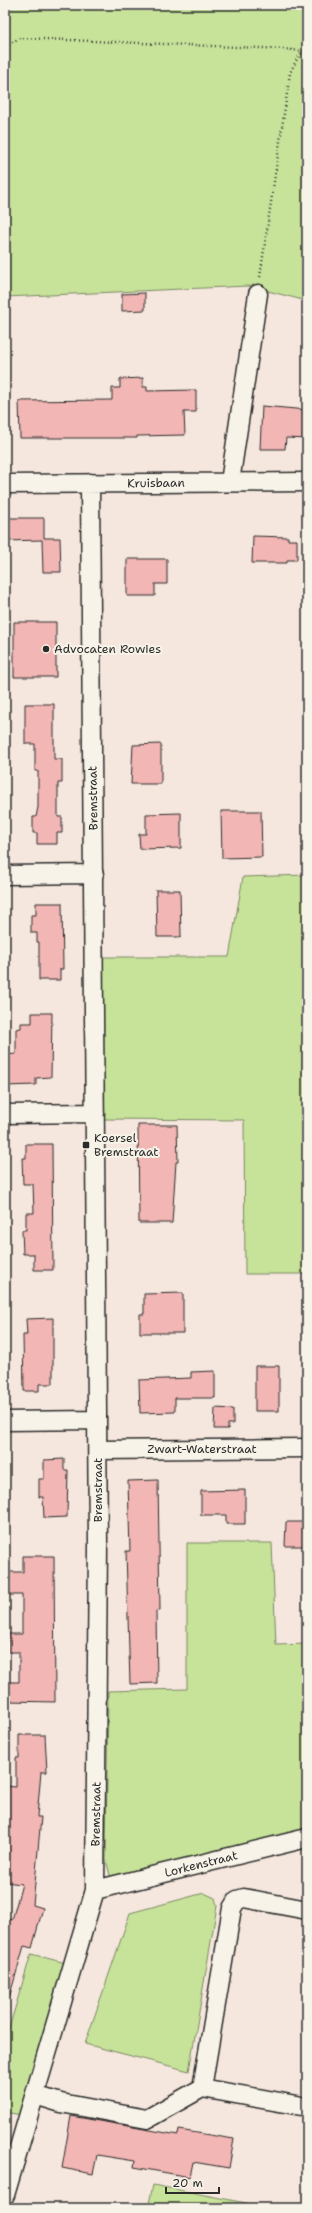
<svg xmlns="http://www.w3.org/2000/svg" width="312" height="2213" font-family="'Shantell Sans',sans-serif">
  <style>
    .green { fill: #c7e39a; stroke: #798762 }
    .building { fill: #f2b6b4; stroke: #2b2b2b }
    .lines { fill: none; stroke-linecap: round; stroke-linejoin: round }
    .minor-casing { stroke: #2b2b2b; stroke-width: 21 }
    .path { stroke: #2b2b2b; stroke-width: 2.5; stroke-dasharray: 1 3; stroke-linecap: butt }
    .minor { stroke: #f7f3e8; stroke-width: 18 }
    .poi-dot { fill: #2b2b2b; stroke: #f7f3e8; stroke-width: 1.5 }
    .labels { text-anchor: middle; dominant-baseline: central; stroke-width: 4; stroke-linejoin: round; paint-order: stroke }
    .street-label { font-size: 12px; fill: #2b2b2b; stroke: #f7f3e8 }
    .poi-label { font-size: 12px; fill: #2b2b2b; stroke: #f7f3e8; text-anchor: start }
  </style>
  <rect width="100%" height="100%" fill="#f6e7de"/>
  <filter id="ink" filterUnits="userSpaceOnUse"><feTurbulence type="fractalNoise" baseFrequency=".025" numOctaves="2"/><feDisplacementMap in="SourceGraphic" scale="8" xChannelSelector="R" yChannelSelector="G"/><feConvolveMatrix kernelMatrix="1 2 1 2 8 2 1 2 1" color-interpolation-filters="sRGB"/></filter>
  <g filter="url(#ink)">
    <path class="green" d="M5,5H307V301L248,286L5,297Z
      M307,875V1274H245L244,1120L103,1119V957H229L243,877Z
      M187,1543H272L276,1645L307,1644V1833L111,1879L106,1860L108,1691L187,1689Z
      M204,1893L215,1898L217,1906L189,2071L85,2044L130,1913Z
      M31,1954L66,1963L21,2115L5,2112V2042Z
      M153,2185L251,2204V2208H148Z"/>
    <path class="building" d="M145,293V310L122,311V294Z
      M143,378V387H147V391L196,390V412H184L185,435L137,436V438H20L19,401L112,400V388H120V379Z
      M262,406L307,410V439L286,438L285,449H260Z
      M7,518H44V538H60L61,572H43L42,540L6,541Z
      M253,536L288,537V540H297V560H287V563H252Z
      M127,559H167V584H155V596H127Z
      M14,622H56V677H14Z
      M25,704H54V759H62V783H58V817H62V833H57V844H37V833H33V817H36L38,807V771H35V744H25Z
      M161,744V784H131L133,745Z
      M221,811H261L262,857L222,858Z
      M181,813V848L140,849L139,834H146V814Z
      M156,890H180L181,937H157Z
      M36,903H62L63,969H60V980H39V942H37V933H31V915H36Z
      M32,1013H52L51,1077L36,1078V1085L5,1086V1055L16,1054V1029L21,1028V1023H32Z
      M138,1125H177L178,1162H176L172,1223H139Z
      M26,1144H52L53,1270H34V1254H23L22,1230H26V1213H34L33,1184H23L22,1158H26Z
      M183,1293V1333H140V1314H144V1294Z
      M53,1318V1384H39V1391H24L23,1335H27L26,1319Z
      M255,1366H279V1411H255Z
      M215,1371V1398H175V1412L140,1413L139,1380L191,1378V1372Z
      M215,1408L233,1409V1424H228V1429H214Z
      M64,1459V1470H68L67,1517L44,1518L43,1497H39V1479H44V1460Z
      M158,1480L160,1610L156,1611L157,1683L130,1684L126,1551H130L128,1481Z
      M245,1490V1524H226V1515H201V1491Z
      M286,1522H307V1546H285Z
      M23,1556H54L55,1702L8,1701V1682H19V1652H8V1634H22V1595H7V1572H23Z
      M19,1735H45L47,1772H41L37,1817H41L33,1905L43,1908L32,1948L24,1946L9,1998H5V1918L12,1920L22,1884L5,1882V1786L16,1787V1758H19Z
      M71,2116L178,2135L179,2130L234,2139L229,2168L193,2162L190,2177L134,2167L135,2161L97,2155L93,2174L62,2168Z"/>
    <g class="lines">
      <defs>
        <path id="minor" d="M230,482L258,294
          M5,484L307,482
          M5,875L94,874
          M5,1114L95,1113
          M5,1421L97,1420
          M98,1450L307,1448
          M95,1890L307,1838
          M202,2088L307,2107
          M35,2095L61,2103L147,2119L202,2088L232,1908L237,1900L244,1898L307,1910
          M5,2195L95,1890L98,1545L90,483"/>
      </defs>
      <use href="#minor" class="minor-casing"/>
      <path class="path" d="M5,46L20,38L285,49L307,52
        M260,277L290,73L297,59L303,51"/>
      <use href="#minor" class="minor"/>
    </g>
  </g>
  <g class="poi-dot">
    <circle cx="46" cy="649" r="4"/>
    <rect x="82" y="1141" width="8" height="8" rx="2"/>
  </g>
  <g class="labels">
    <g class="street-label">
      <text transform="translate(156 483) rotate(-1)">Kruisbaan</text>
      <text transform="translate(93 798) rotate(-91)">Bremstraat</text>
      <text x="202" y="1449">Zwart-Waterstraat</text>
      <text transform="translate(98 1490) rotate(-90)">Bremstraat</text>
      <text transform="translate(96 1814) rotate(-89)">Bremstraat</text>
      <text transform="translate(201 1864) rotate(-14)">Lorkenstraat</text>
    </g>
    <g class="poi-label">
      <text x="54" y="649">Advocaten Rowies</text>
      <text x="94" y="1138">Koersel<tspan x="94" dy="14">Bremstraat</tspan></text>
    </g>
  </g>
  <rect width="312" height="2213" fill="none" stroke="#f7f3e8" stroke-width="20"/>
  <rect x="10" y="10" width="292" height="2193" fill="none" stroke="#2b2b2b" stroke-width="1.5" filter="url(#ink)"/>
  <path d="M166 2187v6h53v-6" fill="none" stroke="#2b2b2b" stroke-width="2"/>
  <text x="172" y="2187" font-size="12" fill="#2b2b2b" stroke="#f7f3e8" stroke-width="3" paint-order="stroke">20 m</text>
</svg>
